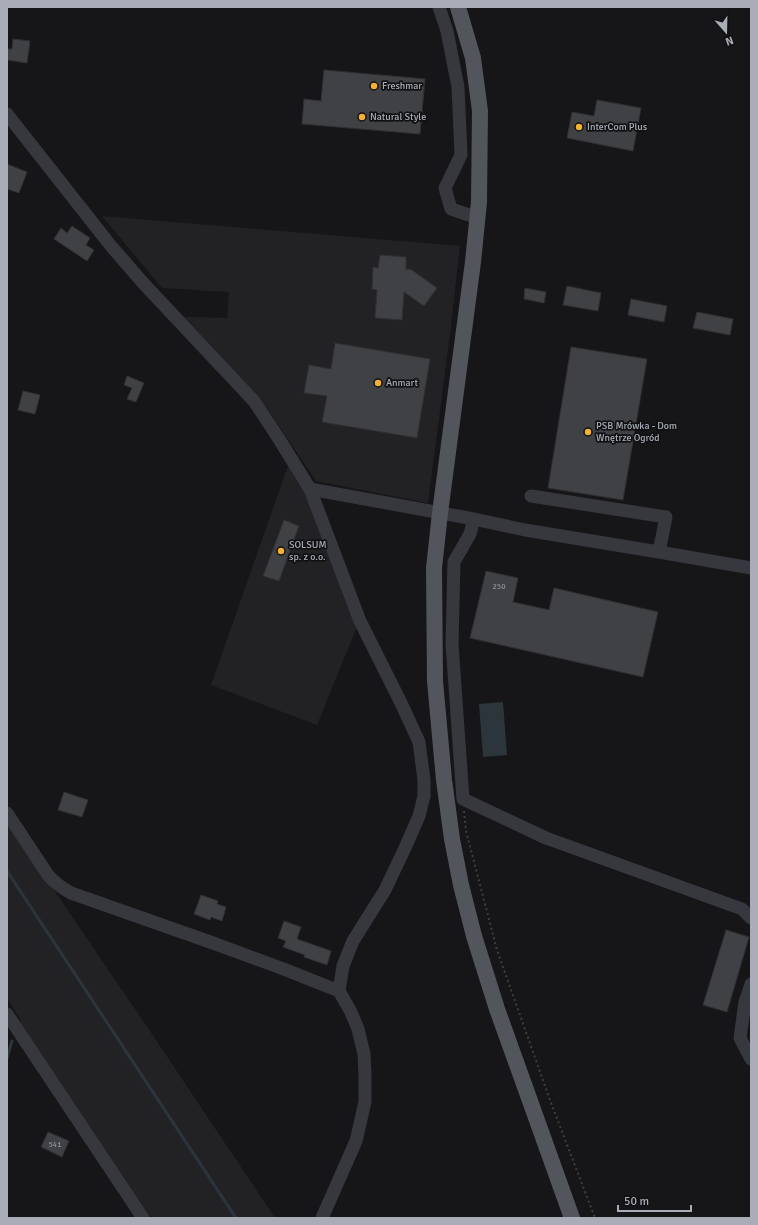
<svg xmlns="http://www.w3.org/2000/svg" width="758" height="1225" font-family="Signika,sans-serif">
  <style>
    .built { fill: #222225 }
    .water { fill: #2c353c }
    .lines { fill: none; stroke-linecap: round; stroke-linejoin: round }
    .stream { stroke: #2c353c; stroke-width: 3 }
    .building { fill: #404145; stroke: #303034 }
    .path { stroke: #3d3f44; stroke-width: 2; stroke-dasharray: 2 3; stroke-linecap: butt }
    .minor { stroke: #37383d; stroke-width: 13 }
    .major { stroke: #53555c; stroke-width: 16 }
    .poi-dot { fill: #f2b134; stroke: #111113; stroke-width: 1.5 }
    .labels { text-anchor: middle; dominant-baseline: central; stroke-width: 3.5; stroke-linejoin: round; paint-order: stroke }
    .number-label { font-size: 8px; fill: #8e929b }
    .poi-label { font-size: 10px; fill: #a8adb8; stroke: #111113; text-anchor: start }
  </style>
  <rect width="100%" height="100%" fill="#161618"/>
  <path class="built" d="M102,216L460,246L450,334L428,503L316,481L260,398L184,317L227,318L229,292L162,288Z
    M290,460L309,502L358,624L317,725L211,685Z
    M7,821L156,1040L275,1218H151L21,1024L20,1019L7,998Z"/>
  <path class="water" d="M503,702L507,755L483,757L479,704Z"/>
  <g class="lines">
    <path class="stream" d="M7,871L236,1218
      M7,1058L12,1041"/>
  </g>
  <path class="building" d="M13,39L30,41L27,63L7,60V49H12Z
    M324,70L425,79L420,134L302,124L304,99L321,101Z
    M597,100L641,108L633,151L567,138L572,112L594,116Z
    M7,164L27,172L19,193L7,189Z
    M72,226L90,238L86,245L94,250L87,261L54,239L61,228L67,233Z
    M380,255L406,257V269L412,270L437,288L424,306L404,292L402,320L375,318L377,290L372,289L373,267L378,268Z
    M567,286L601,293L598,311L563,305Z
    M525,288L546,292L544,303L524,299Z
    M631,299L667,306L664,322L628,315Z
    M697,312L733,319L730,335L693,328Z
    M335,343L430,359L417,438L322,422L327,396L304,393L309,365L331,369Z
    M571,347L647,359L623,500L548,488Z
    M127,376L144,383L136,402L127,399L132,388L124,385Z
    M23,391L40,395L35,414L18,410Z
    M284,520L299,526L279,581L263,576Z
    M486,571L518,578L513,602L549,610L554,588L658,612L643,677L470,638Z
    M64,792L88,800L82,817L58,810Z
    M201,895L218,901L217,904L226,907L222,921L211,917L210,920L194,914Z
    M284,921L301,927L297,939L331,951L327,965L304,957L305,955L283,947L286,941L278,938Z
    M726,930L749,937L727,1012L703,1005Z
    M48,1132L69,1141L62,1157L41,1147Z"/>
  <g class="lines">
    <path class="path" d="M464,811L466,831L497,950L550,1100L595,1218"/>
    <path class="minor" d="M439,7L447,31L458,87L461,155L445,188L451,209L478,218
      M7,114L111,246L144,284L254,401L279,439L310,489L360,621L402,705L419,742L424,780V796L419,816L405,848L385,890L353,941L343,966L339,991L351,1012L358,1029L364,1054L365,1075V1102L356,1141L322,1218
      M310,489L474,519L525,530L659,552L751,568
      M531,496L666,517L659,552
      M474,519L470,534L454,562L452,644L463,799L546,838L742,909L751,918
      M7,813L48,875C55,883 62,888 71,893L213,943L281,968L339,991
      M751,984L745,1002L740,1038L751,1059
      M7,1014L143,1218"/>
    <path class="major" d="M458,7L473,58L480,111L479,202L473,262L440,513L434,568L435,681L444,780L452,839L461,885L474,936L497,1009L572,1218"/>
  </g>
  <g class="poi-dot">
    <circle cx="374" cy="86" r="4"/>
    <circle cx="362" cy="117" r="4"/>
    <circle cx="579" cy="127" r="4"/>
    <circle cx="378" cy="383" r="4"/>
    <circle cx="588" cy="432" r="4"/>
    <circle cx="281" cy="551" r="4"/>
  </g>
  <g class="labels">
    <g class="number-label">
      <text x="499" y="586">250</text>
      <text x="55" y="1144">541</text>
    </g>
    <g class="poi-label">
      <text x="382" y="86">Freshmar</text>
      <text x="370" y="117">Natural Style</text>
      <text x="587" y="127">InterCom Plus</text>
      <text x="386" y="383">Anmart</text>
      <text x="596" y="426">PSB Mrówka - Dom<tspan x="596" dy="12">Wnętrze Ogród</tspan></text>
      <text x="289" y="545">SOLSUM<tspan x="289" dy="12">sp. z o.o.</tspan></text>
    </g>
  </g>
  <rect width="758" height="1225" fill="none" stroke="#a8adb8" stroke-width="16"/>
  <g transform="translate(726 32) rotate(160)" stroke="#111113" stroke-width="3" paint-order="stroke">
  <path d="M0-3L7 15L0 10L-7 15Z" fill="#a8adb8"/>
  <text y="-6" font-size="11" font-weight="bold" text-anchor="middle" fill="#a8adb8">N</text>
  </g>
  <path d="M618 1205v6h73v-6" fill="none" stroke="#a8adb8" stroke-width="2"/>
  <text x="624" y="1205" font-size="12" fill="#a8adb8" stroke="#111113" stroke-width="3" paint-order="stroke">50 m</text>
</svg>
